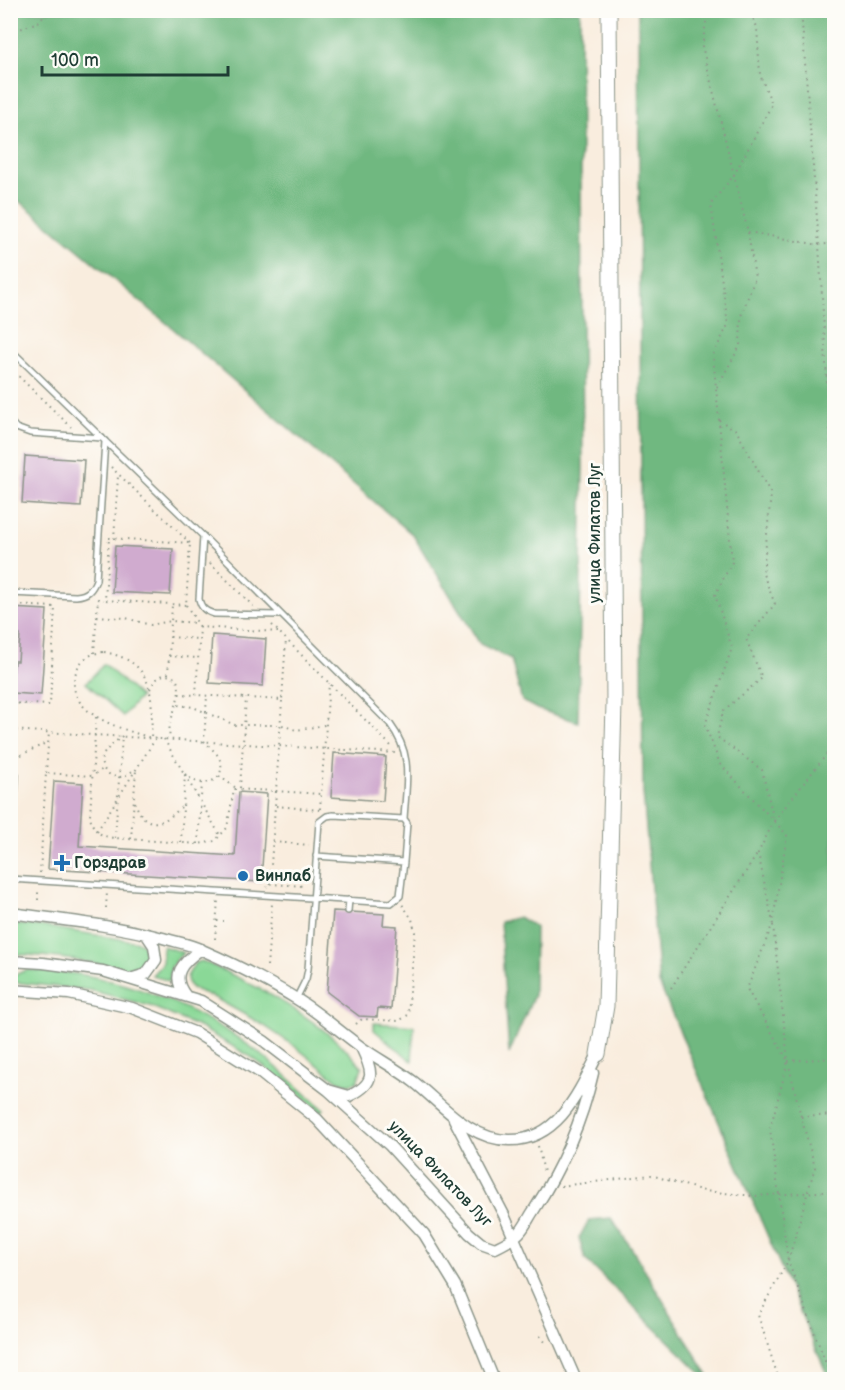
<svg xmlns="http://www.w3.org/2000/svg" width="845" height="1390" font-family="'Balsamiq Sans',sans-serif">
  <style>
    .green { fill: #8ad897; stroke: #548a66; stroke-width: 1.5 }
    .forest { fill: #6fb880; stroke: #477a5a; stroke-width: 1.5 }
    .building { fill: #d0abcf }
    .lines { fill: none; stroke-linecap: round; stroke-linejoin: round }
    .lane-casing { stroke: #8c9589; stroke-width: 8 }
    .street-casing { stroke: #8c9589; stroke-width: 13 }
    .secondary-casing { stroke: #8c9589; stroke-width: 17 }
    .path { stroke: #8c9589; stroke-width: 2; stroke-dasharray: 1.5 4.5; stroke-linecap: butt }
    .lane { stroke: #fff; stroke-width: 5 }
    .street { stroke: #fff; stroke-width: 10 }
    .secondary { stroke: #fff; stroke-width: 15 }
    .poi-dot { fill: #1f6fb2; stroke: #fdfcf7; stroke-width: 2 }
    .labels { text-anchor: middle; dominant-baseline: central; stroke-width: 6; stroke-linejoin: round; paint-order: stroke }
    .street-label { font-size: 16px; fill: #1f3d34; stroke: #fdfcf7 }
    .poi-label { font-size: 16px; font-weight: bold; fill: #1f3d34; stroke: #fdfcf7; text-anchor: start }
  </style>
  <rect width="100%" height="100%" fill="#fdfcf7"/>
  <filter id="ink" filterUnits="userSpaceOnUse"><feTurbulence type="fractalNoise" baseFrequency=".0167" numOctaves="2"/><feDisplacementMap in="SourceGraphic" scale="12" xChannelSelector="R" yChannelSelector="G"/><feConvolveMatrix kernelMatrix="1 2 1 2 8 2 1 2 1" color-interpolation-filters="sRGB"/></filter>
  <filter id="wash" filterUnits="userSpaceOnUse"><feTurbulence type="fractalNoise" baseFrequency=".008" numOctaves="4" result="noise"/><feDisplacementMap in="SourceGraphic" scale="24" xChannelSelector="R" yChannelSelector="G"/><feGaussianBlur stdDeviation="1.35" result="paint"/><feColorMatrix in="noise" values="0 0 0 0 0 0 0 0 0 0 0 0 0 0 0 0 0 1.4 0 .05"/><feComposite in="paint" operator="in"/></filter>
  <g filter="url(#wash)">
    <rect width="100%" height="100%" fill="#f9edde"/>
    <path class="green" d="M104,664L140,697L123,716L86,683Z
      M11,924L41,926L139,942L144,946C148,958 144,965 133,972C92,961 53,956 11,954Z
      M163,946L184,953C174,959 167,971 171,982L152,975L162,964Z
      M202,961C255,984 325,1021 362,1067L357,1082L348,1084L338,1081L297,1048L263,1025L215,998L192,988L188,984L187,977L195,963Z
      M27,970C111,970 195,1004 262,1055C284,1072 302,1092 324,1109L321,1112L253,1058L201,1028L150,1006L89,990L11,982V976Z
      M374,1023L414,1026L412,1061L374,1030Z"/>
    <path class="forest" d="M10,11H580L583,467L578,722L537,709L522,701L511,659L480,644L413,535L170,326L23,204L11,196Z
      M638,11H834V1379H829L659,983L643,792Z
      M519,917L535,927L534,995L509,1054L500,922Z
      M611,1218L632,1249L710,1379H707L585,1259L579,1238L589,1220Z"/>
    <g id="blocks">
      <path class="building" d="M25,456L84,460L81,507L22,503Z
        M115,546L173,549L170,595L112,592Z
        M10,608L47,610L41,695L12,693L14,661H18L20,635H10Z
        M212,635L266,639L263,686L209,683Z
        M334,753L386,757L383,801L331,797Z
        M54,781L83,783L79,846L235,856L239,792L267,794L261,882L48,869Z
        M333,911L384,914L383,925L397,926L391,1009L378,1008L377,1017L359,1016L327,992Z"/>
    </g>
  </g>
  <g filter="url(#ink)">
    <use href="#blocks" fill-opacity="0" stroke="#8c9589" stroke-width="1.5"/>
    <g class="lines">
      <defs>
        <path id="lane" d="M10,349L203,536L390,724C414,756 406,782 404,819L333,815L327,816L319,822L308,969L306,979L296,999
          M10,421L16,428L30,433L102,438
          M203,536L199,599C201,608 205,611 214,614L281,615
          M10,593L76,596C88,595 92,590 96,580L105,441
          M10,775H16L14,811
          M316,856L404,862L407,823L404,819
          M10,871H11
          M10,879L391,903L400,896L404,862
          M348,911L349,900"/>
        <path id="street" d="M10,913C62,920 113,925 163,938C176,942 190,944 202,950C234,964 266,980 295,998C318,1012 339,1031 361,1047C378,1059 397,1069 414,1082C442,1104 470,1140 509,1140C558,1141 579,1092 598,1054
          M10,961L43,963L103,971L201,1001L264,1041L328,1090L349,1096C377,1083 373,1072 361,1047
          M130,979L146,974L156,960L154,946L146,934
          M10,990L69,994L132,1008L196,1033L259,1072L317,1119L424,1234L455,1285L494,1380
          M186,996C169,975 183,962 201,949
          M328,1090L389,1145L469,1233L481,1243L495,1248C503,1244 512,1240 519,1233C525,1227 529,1217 534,1210C562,1167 582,1122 593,1073
          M454,1119L504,1215L576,1380"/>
        <path id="secondary" d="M598,1054L606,1006L614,703L609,10"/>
      </defs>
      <use href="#lane" class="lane-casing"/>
      <use href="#street" class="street-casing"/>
      <use href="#secondary" class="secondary-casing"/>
      <path class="path" d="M708,10L702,46L734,175L711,204L728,325L713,355L732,562L715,595L732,648L705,725L720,764L774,821L758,853L773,923L747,989L788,1061L770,1129L788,1261L758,1315L779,1380
        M801,10L819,245L834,499
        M10,33L40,21L47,10
        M748,232L819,245L827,244L834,248
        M10,368L71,427
        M717,387L740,346L741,316L755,278L748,232L734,175L772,104L760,75L757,27L749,10
        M719,420L736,430L771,494L763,574L775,604L746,639L762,678L723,711L717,737L762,770L774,821L787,835L773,920
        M111,467L193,546
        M109,538L190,543L186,605L105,600Z
        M114,539L118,476
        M210,563L253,606
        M10,605L55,607L50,705L10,703
        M186,605L200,627
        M97,616L126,618L150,625L171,621L197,623
        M272,625L392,747
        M278,632L200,627L196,695L282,700L286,639
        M170,637L199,639
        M104,652C155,662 153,695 151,738C123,729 62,714 76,672C80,659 91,653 104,652Z
        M94,653L98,599L104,600
        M169,656L198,658
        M168,674L172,605
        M150,689L155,680L163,675C192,674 173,711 170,724C169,728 170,734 169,739
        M179,694L196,695
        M282,701L276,791L321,794
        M178,705L193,707L235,725H282L296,730L325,725
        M96,717L90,815C92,830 99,836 114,838L198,844L215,841L227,828L234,789L276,791L270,880L267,887
        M10,730L396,753
        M122,736C116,742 105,749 102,758C99,768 109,777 119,777C124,777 129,773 133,771
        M164,739L221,837
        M10,752L19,756L48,742
        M46,773L49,732
        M185,774C189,777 193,781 198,782C211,786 226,775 220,760C218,753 209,747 204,741L207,696
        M219,776L236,788
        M240,788L246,698
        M135,802C145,833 166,824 183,805
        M276,806L320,810
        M320,809L329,683
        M774,821L834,745
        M97,831L156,738
        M115,838L122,736
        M131,839L136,770
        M181,842L185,774
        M273,842L309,845
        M198,844L202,783
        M40,873L46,773L92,776L103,769
        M270,884L305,886
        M38,900V891
        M106,908L107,892
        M217,921H224
        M773,925L788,1061L801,1117L815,1167L788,1261L832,1380
        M215,939L218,900
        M267,966L272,904
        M671,988L758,853
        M356,1024L362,1019L399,1021L408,1015L415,932L412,919L402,904
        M788,1061L834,1058
        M801,1117L834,1115
        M538,1146L544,1172
        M561,1186L651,1175L704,1191L755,1196L834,1191
        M540,1336L546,1343"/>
      <use href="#lane" class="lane"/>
      <use href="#street" class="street"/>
      <use href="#secondary" class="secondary"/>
    </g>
  </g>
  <g class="poi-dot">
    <path d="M59 854h6v6h6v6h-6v6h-6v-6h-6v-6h6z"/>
    <circle cx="243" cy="876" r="6"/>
  </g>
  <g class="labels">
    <g class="street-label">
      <text transform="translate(595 533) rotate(-90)">улица Филатов Луг</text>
      <text transform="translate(440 1174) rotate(46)">улица Филатов Луг</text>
    </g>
    <g class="poi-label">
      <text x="74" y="863">Горздрав</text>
      <text x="255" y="876">Винлаб</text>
    </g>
  </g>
  <rect width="845" height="1390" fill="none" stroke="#fdfcf7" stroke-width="36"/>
  <path d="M42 66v9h186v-9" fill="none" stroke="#1f3d34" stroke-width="3"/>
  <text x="51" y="66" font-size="18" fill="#1f3d34" stroke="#fdfcf7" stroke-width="4.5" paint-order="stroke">100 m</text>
</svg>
